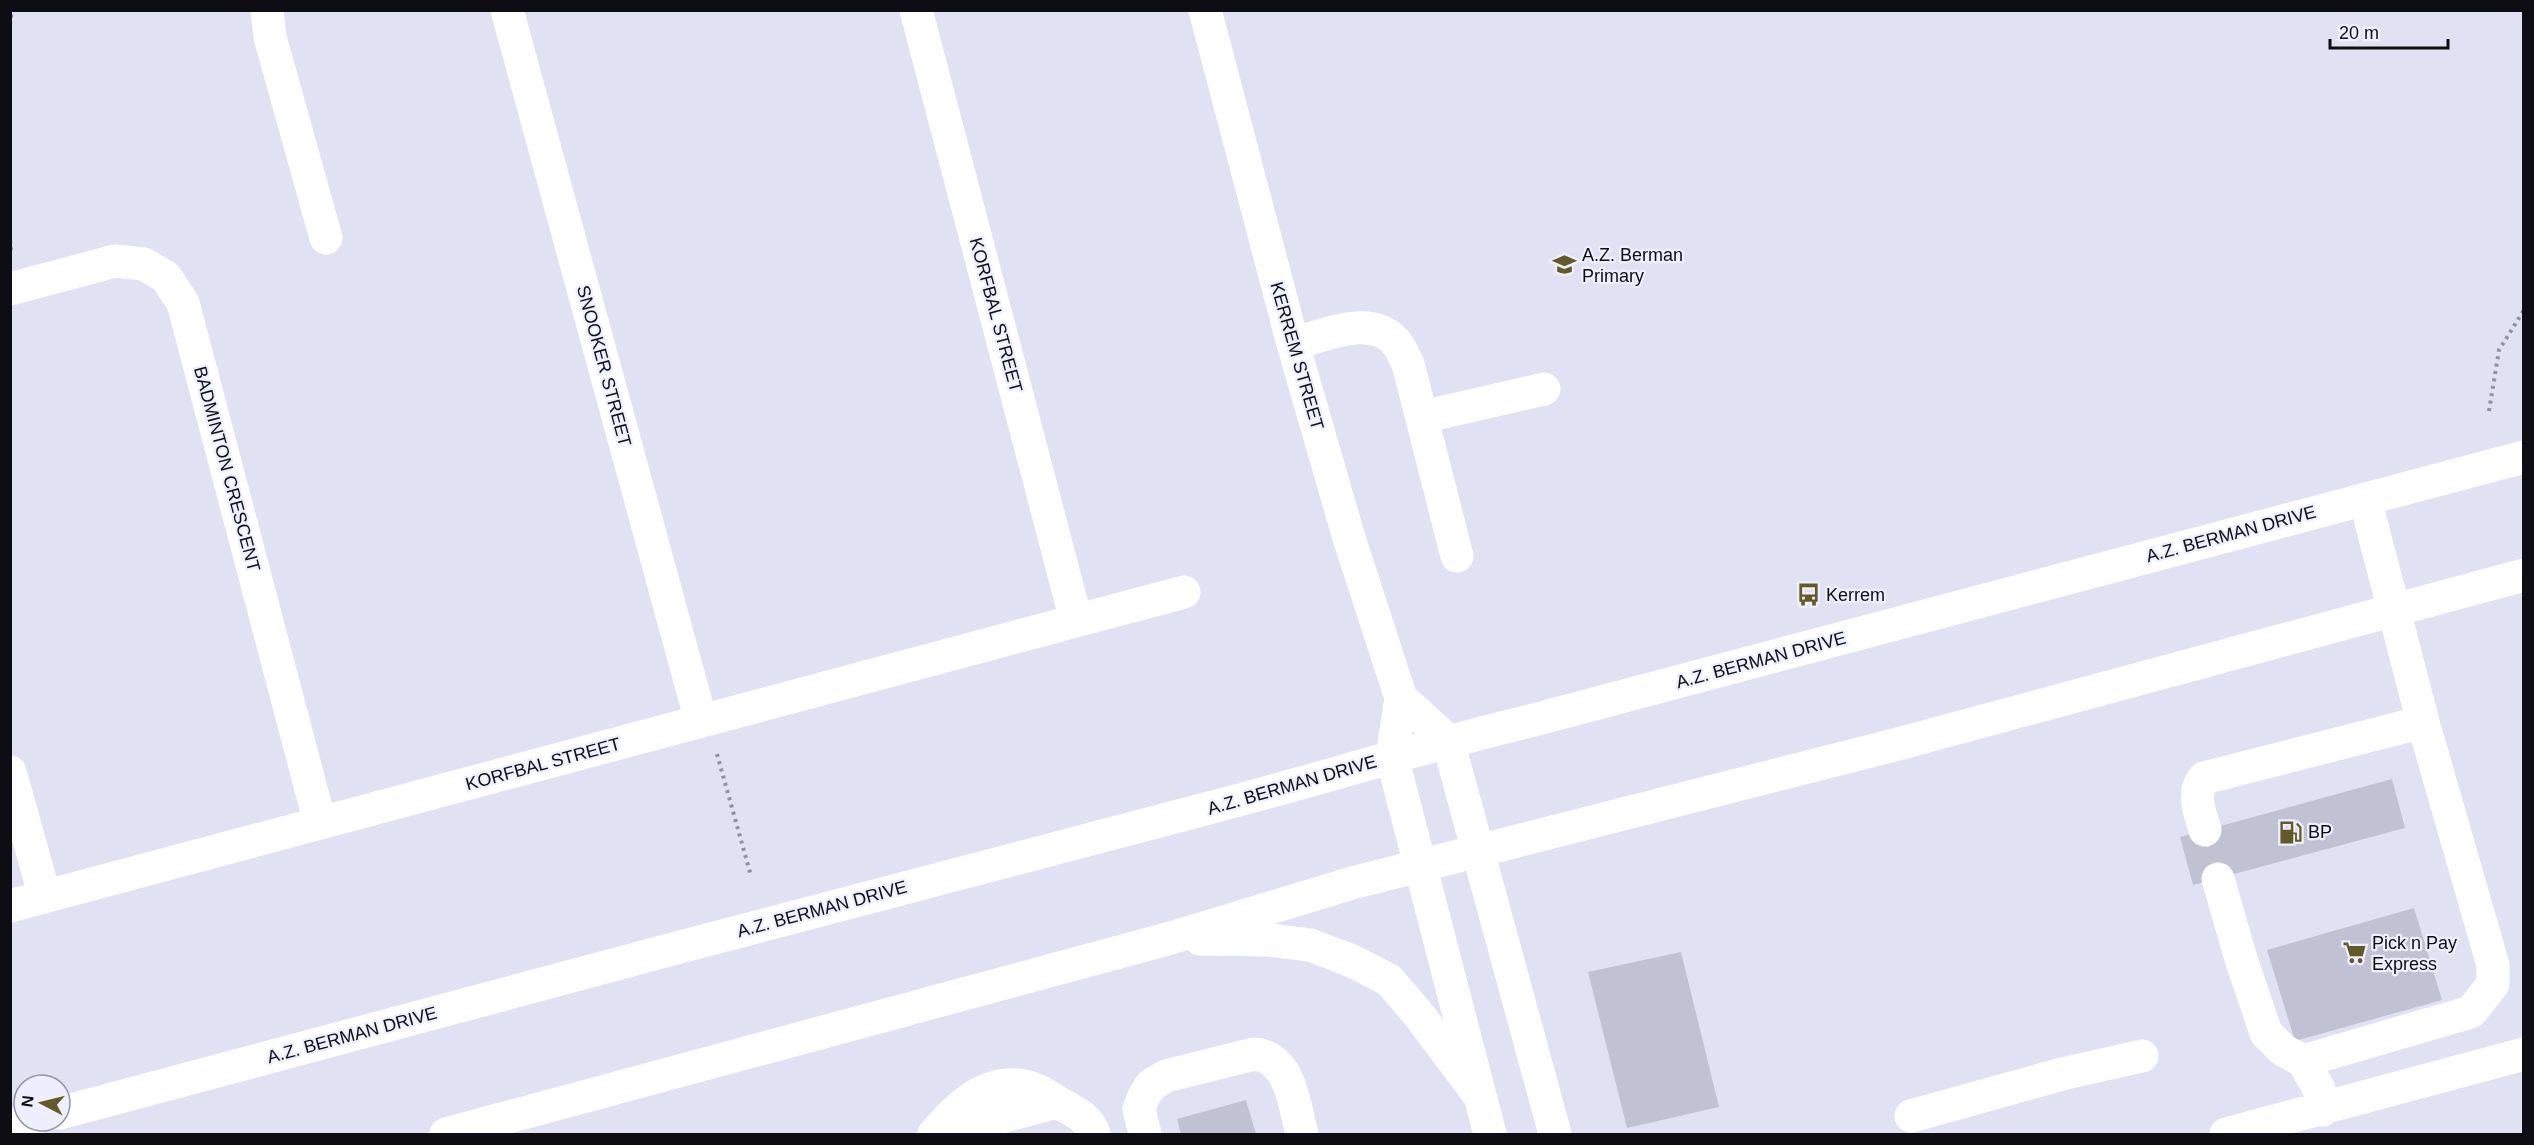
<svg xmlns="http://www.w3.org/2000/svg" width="2534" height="1145" font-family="Arial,sans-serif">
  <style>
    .building { fill: #c0c2d3 }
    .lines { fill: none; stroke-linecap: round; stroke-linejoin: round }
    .minor-tunnel { stroke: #c0c2d2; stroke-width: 33; stroke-dasharray: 33 16; stroke-linecap: butt }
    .path { stroke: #8f919e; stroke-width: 4; stroke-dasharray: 3 4.5; stroke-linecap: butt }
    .minor { stroke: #fff; stroke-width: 33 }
    .major { stroke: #fff; stroke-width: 33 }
    .labels { text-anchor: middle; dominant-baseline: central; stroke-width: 4.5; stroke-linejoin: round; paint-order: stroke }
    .poi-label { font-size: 18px; fill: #0d0d13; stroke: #eeeffe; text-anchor: start }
    .street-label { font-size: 18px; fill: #0d0d13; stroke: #eeeffe }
  </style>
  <rect width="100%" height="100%" fill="#e0e2f4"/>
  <path class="building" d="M2392,779L2405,828L2193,885L2180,837Z
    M2414,908L2442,1000L2295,1041L2267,950Z
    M1681,952L1719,1107L1627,1128L1588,972Z
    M1246,1100L1256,1134H1181L1177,1119Z"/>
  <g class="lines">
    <path class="minor-tunnel" d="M2205,830L2218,879"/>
    <path class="path" d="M10,25L12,10
      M10,240L11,250
      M2489,411L2499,350L2524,310
      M717,754L751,876"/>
    <path class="minor" d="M267,10L270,37L326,238
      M507,10L701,721
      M916,10L1076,620
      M1205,10L1293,344L1349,538L1401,698L1392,757L1490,1134
      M10,289L115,261L144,264L166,277L183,303L320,823
      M1293,344C1323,336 1367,315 1393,339C1400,345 1404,357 1408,364L1457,556
      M1422,417L1544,389
      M1401,698L1448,741L1555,1134
      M10,772L45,897
      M2205,830C2200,812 2191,793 2204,778L2423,722
      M2218,879L2241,959L2266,1033L2283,1050L2303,1061L2319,1089L2323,1110
      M10,906L1184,592
      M2303,1061L2471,1012L2493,984V965L2423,722L2365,499
      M1911,1116L2066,1073L2142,1056
      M934,1134C962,1103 991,1072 1037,1090C1045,1093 1053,1100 1061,1104C1074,1111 1090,1119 1094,1134
      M938,1134L1057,1102
      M1145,1134L1139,1109L1144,1096L1151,1085L1166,1076L1254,1054C1291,1057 1294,1105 1302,1134
      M2226,1134L2524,1054"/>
    <path class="major" d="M1200,939L1269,940L1310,945L1352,961L1389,980L1419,1015L1479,1095
      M60,1113C441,1011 823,908 1205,809C1314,781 1420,747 1530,721L2524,457
      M10,1126L31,1121
      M446,1134L1171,938L1352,883L1898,744L2524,575"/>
  </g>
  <defs>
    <symbol id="school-bare" viewBox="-9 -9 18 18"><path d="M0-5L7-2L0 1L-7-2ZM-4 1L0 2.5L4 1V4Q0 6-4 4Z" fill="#635a27" stroke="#eeeffe" stroke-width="2.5" paint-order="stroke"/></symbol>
    <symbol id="bus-bare" viewBox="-9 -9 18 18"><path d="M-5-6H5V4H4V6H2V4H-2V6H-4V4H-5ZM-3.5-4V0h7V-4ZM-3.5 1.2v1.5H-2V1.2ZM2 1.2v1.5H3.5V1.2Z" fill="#635a27" stroke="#eeeffe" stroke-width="2.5" paint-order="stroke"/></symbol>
    <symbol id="fuel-bare" viewBox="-9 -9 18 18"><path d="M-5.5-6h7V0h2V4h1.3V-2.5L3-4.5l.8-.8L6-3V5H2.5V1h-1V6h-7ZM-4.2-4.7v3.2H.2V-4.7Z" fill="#635a27" stroke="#eeeffe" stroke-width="2.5" paint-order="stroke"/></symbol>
    <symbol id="supermarket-bare" viewBox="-9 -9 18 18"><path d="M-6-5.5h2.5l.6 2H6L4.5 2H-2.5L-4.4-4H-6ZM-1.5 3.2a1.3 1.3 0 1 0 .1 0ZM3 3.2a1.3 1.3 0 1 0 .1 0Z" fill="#635a27" stroke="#eeeffe" stroke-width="2.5" paint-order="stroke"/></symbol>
  </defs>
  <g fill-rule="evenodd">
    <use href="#school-bare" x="1548" y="248" width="33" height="33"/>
    <use href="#bus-bare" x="1792" y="578" width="33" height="33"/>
    <use href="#fuel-bare" x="2274" y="816" width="33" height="33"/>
    <use href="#supermarket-bare" x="2338" y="936" width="33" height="33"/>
  </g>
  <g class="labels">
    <g class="poi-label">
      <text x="1582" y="255">A.Z. Berman<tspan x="1582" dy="21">Primary</tspan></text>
      <text x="1826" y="595">Kerrem</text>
      <text x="2308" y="832">BP</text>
      <text x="2372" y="943">Pick n Pay<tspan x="2372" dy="21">Express</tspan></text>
    </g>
    <g class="street-label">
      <text transform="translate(996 315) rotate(75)">KORFBAL STREET</text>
      <text transform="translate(1297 356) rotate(74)">KERREM STREET</text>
      <text transform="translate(604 366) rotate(75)">SNOOKER STREET</text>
      <text transform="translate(227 469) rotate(75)">BADMINTON CRESCENT</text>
      <text transform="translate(2231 534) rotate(-15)">A.Z. BERMAN DRIVE</text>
      <text transform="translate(1761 660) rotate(-15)">A.Z. BERMAN DRIVE</text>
      <text transform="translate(543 764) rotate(-15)">KORFBAL STREET</text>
      <text transform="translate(1292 785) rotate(-16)">A.Z. BERMAN DRIVE</text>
      <text transform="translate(822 909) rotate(-15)">A.Z. BERMAN DRIVE</text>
      <text transform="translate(352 1035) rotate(-15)">A.Z. BERMAN DRIVE</text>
    </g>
  </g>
  <rect width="2534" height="1145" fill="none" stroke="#0d0d13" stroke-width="24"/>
  <g transform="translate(42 1103) rotate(277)"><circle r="28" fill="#eeeffe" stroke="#9495a0" stroke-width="1.5"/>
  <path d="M0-4.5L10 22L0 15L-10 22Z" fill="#635a27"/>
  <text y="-9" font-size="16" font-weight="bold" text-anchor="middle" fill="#0d0d13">N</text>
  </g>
  <path d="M2330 39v9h118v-9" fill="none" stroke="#0d0d13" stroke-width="3"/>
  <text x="2339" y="39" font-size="18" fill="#0d0d13" stroke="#eeeffe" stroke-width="4.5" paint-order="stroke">20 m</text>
</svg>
